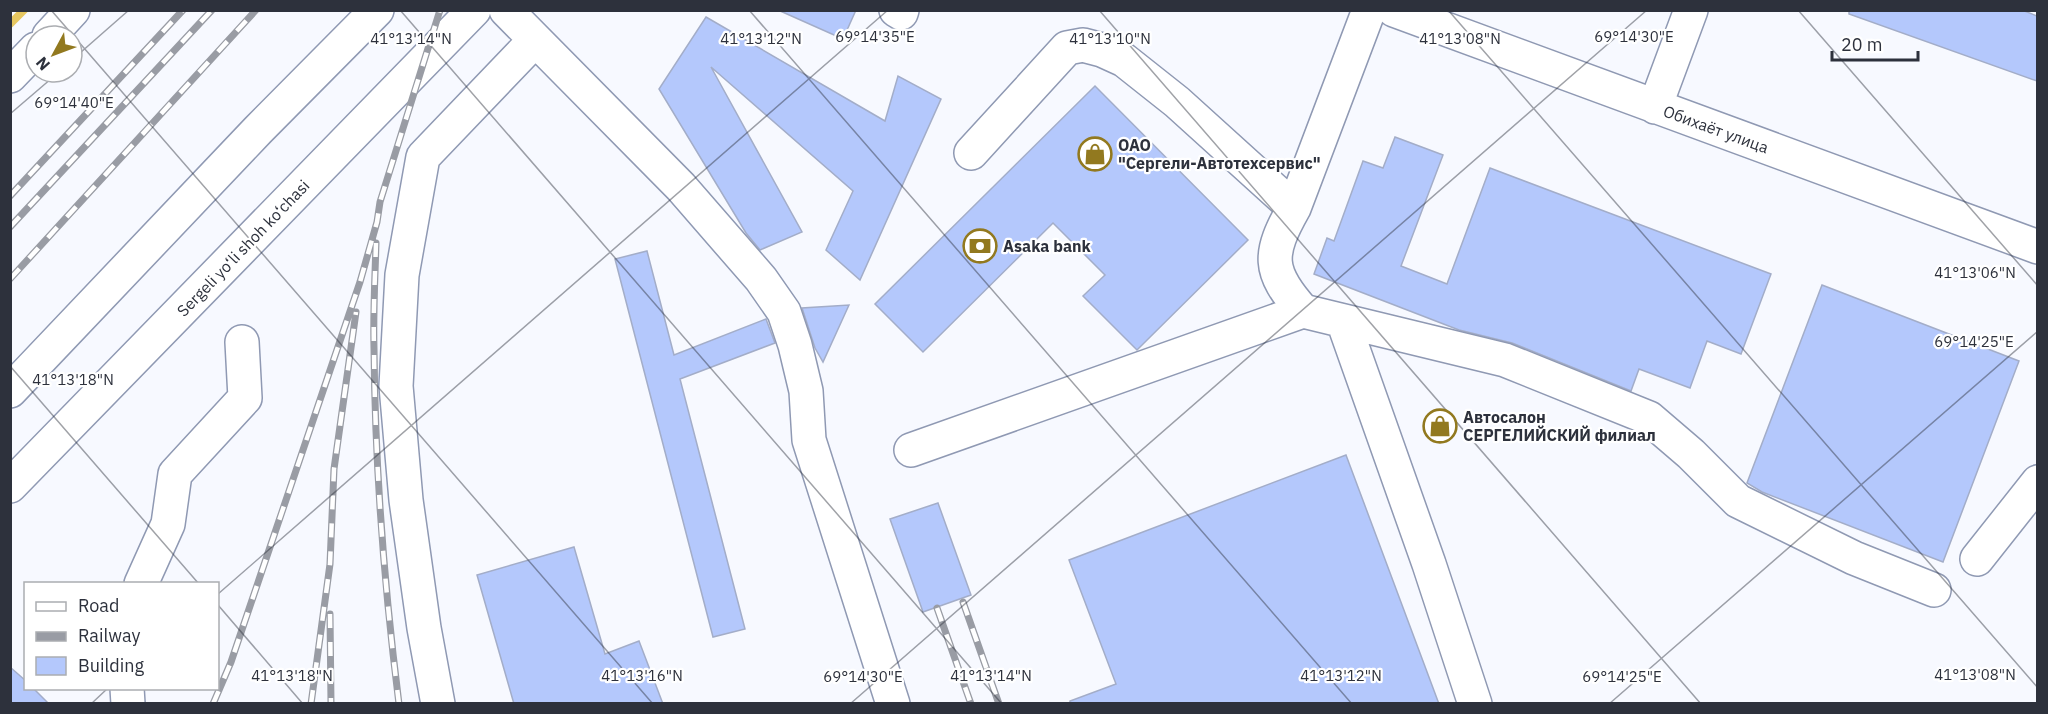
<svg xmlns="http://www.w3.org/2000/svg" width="2048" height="714" font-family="'IBM Plex Sans',sans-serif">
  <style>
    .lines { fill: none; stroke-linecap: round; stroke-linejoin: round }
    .stream { stroke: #e6c761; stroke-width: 8 }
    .building { fill: #b4c8fc; stroke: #a3adc8; stroke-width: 1.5 }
    .minor-casing { stroke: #8f99b3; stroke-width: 36 }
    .major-casing { stroke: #8f99b3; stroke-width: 36 }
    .minor { stroke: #fff; stroke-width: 33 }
    .major { stroke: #fff; stroke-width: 33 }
    .rail-casing { stroke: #999ca4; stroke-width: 7 }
    .rail { stroke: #fff; stroke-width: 4.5; stroke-dasharray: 14; stroke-linecap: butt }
    .ticks { fill: none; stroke: #2d313c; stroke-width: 1.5; stroke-opacity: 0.45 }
    .labels { text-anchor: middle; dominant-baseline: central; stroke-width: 4.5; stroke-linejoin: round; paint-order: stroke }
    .street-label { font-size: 16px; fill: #2d313c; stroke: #fff }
    .poi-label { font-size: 16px; font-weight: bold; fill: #2d313c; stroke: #fff; text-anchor: start }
    .ticks-label { font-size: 15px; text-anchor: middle; fill: #2d313c; stroke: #fff; stroke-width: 4.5; stroke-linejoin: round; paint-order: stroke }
  </style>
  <rect width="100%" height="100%" fill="#f7f9ff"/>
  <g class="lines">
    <path class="stream" d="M10,24L24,10"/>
  </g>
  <path class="building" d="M778,10H856L843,39Z
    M1849,10H2022L2037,16V81L1849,14Z
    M706,17L885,121L898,76L941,99L860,280L826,250L853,191L711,67L802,232L760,250L746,233L659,89Z
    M1095,86L1248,240L1137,350L1083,296L1105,275L1053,223L923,352L875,304Z
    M1395,137L1443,155L1401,266L1447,284L1490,168L1771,274L1741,354L1707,341L1690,388L1639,369L1631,391L1512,343L1459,330L1314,274L1327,238L1334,241L1363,161L1383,168Z
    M647,251L674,355L766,319L775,343L680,379L745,629L713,637L615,259Z
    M1822,285L2019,361L1943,562L1762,492L1747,483Z
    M849,305L823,362L815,348L802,308Z
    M1346,455L1439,704H1070V701L1116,684L1069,560Z
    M938,503L971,595L923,612L890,519Z
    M574,547L605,654L639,641L663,704H514L477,575Z
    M10,667L26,681V688H33L49,704H10Z"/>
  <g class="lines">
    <defs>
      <path id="minor" d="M506,10L681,187L761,279L784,312L795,345L806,391L809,440L893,704
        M896,10L901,13L902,10
        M1369,10L1294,208C1268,254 1267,271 1303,311L1505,360L1649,418L1691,454L1738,501L1854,558L1934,590
        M1394,10L2038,247
        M49,36L73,10
        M10,76L36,49
        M1655,107L1691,10
        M971,153L1067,48L1083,45L1102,50L1124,60L1177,102L1294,208
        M1343,321L1429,564L1475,704
        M911,450L1303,311
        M1977,559L2038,482
        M141,584L168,524L175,474L245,398L242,342
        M127,688L128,704
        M438,704L424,628L406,500L396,386L402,275L423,157L535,40"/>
      <path id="major" d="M10,391L258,130L377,10
        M10,486L474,10"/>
    </defs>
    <use href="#minor" class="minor-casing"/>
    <use href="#major" class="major-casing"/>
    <use href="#minor" class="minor"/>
    <use href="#major" class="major"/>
    <defs>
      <path id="rail" d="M10,196L183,10
        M10,227L212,10
        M376,243C375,278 373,313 374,348C375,467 384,585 399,704
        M10,279L256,10
        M963,602L999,704
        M937,608L971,704
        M330,614L331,704
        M213,704L231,662L360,282L377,222L380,202L440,10
        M311,704L330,564L334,469L356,312"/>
    </defs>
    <use href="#rail" class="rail-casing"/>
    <use href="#rail" class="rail"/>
  </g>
  <path class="ticks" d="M51,10L653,704M400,10L1002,704M749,10L1352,704M1099,10L1701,704M1448,10L2038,688M1798,10L2038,286M72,60L129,10M10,114L59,72M10,366L199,584M218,594L888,10M218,605L303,704M91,704L108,688M850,704L1647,10M1609,704L2038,331"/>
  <defs>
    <symbol id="shop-ring" viewBox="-11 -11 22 22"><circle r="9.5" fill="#fff" stroke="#92791f" stroke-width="1.5"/><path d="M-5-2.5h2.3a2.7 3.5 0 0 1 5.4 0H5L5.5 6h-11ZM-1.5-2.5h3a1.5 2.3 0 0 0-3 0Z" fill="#92791f"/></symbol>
    <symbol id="bank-ring" viewBox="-11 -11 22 22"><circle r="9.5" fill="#fff" stroke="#92791f" stroke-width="1.5"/><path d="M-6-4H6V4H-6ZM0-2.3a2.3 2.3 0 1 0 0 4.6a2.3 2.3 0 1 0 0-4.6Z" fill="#92791f"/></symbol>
  </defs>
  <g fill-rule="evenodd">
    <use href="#shop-ring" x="1076" y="135" width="38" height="38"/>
    <use href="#bank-ring" x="961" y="227" width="38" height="38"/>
    <use href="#shop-ring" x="1421" y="407" width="38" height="38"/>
  </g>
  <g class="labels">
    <g class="street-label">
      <text transform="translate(1716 129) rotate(20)">Обихаёт улица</text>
      <text transform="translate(243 248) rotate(-46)">Sergeli yo‘li shoh ko‘chasi</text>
    </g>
    <g class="poi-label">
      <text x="1118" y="145">ОАО<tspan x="1118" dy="18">"Сергели-Автотехсервис"</tspan></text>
      <text x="1003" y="246">Asaka bank</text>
      <text x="1463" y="417">Автосалон<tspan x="1463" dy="18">СЕРГЕЛИЙСКИЙ филиал</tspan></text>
    </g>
  </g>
  <g class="ticks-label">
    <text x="875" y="42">69°14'35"E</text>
    <text x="1634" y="42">69°14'30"E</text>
    <text x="411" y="44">41°13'14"N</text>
    <text x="761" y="44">41°13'12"N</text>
    <text x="1110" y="44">41°13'10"N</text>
    <text x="1460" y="44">41°13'08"N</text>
    <text x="74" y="108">69°14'40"E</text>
    <text x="1975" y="278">41°13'06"N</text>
    <text x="1974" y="347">69°14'25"E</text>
    <text x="73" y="385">41°13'18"N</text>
    <text x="1975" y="680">41°13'08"N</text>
    <text x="292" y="681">41°13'18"N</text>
    <text x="642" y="681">41°13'16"N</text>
    <text x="991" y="681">41°13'14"N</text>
    <text x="1341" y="681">41°13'12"N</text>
    <text x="863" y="682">69°14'30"E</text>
    <text x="1622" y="682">69°14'25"E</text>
  </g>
  <rect width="2048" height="714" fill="none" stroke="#2d313c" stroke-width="24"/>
  <rect x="24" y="582" width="195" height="108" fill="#ffffff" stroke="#abadb1" stroke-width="1.5"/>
  <rect x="36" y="602" width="30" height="9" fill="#ffffff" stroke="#abadb1" stroke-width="1.5"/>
  <text x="78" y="612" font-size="18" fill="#2d313c">Road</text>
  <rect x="36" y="632" width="30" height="9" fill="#999ca4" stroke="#abadb1" stroke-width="1.5"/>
  <text x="78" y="642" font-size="18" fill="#2d313c">Railway</text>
  <rect x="36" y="657" width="30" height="18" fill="#b4c8fc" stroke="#abadb1" stroke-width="1.5"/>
  <text x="78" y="672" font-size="18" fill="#2d313c">Building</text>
  <g transform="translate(54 54) rotate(229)"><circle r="28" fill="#ffffff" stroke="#abadb1" stroke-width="1.5"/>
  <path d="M0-4.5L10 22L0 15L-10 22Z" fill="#92791f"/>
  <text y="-9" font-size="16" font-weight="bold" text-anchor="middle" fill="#2d313c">N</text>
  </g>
  <path d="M1832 51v9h86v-9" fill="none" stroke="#2d313c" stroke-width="3"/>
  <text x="1841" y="51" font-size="18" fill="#2d313c" stroke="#ffffff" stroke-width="4.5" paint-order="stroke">20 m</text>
</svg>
